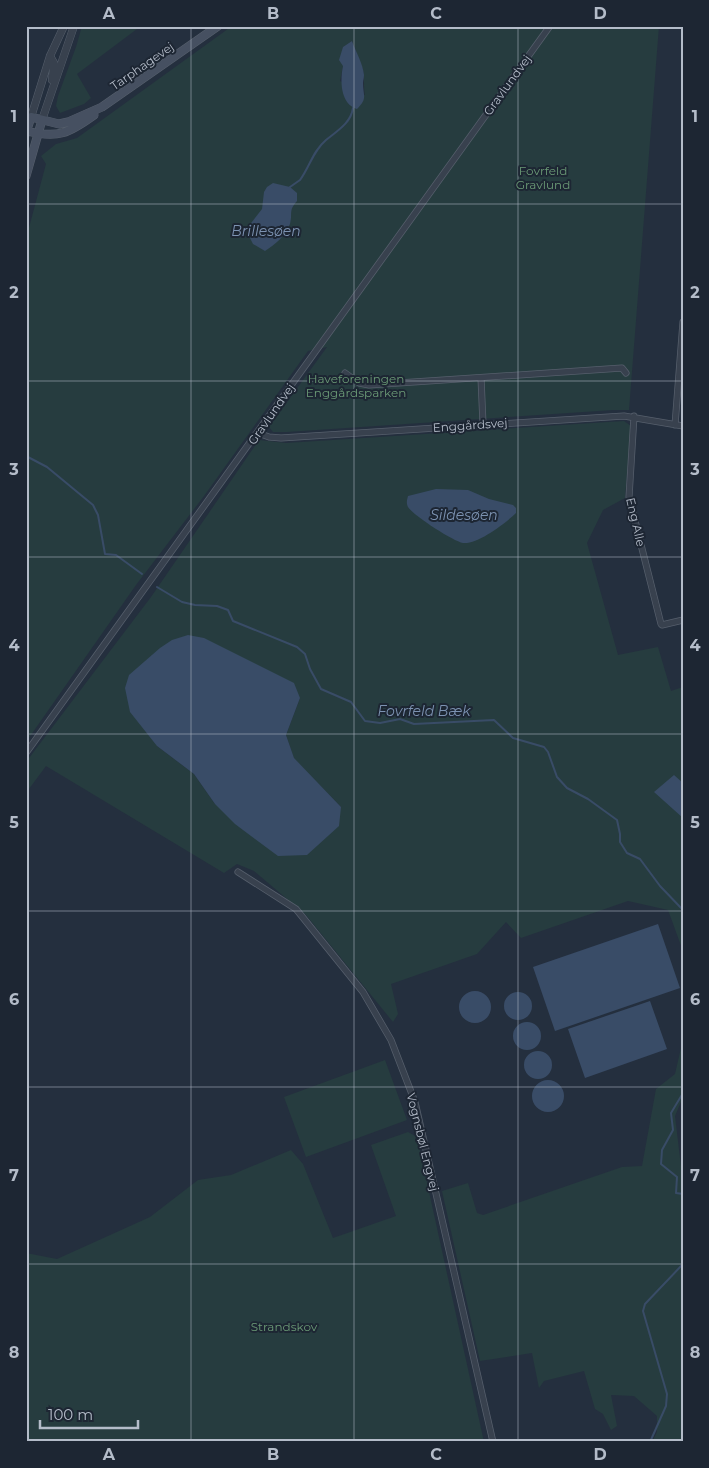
<svg xmlns="http://www.w3.org/2000/svg" width="709" height="1468" font-family="Montserrat,sans-serif">
  <style>
    .green { fill: #263c3f; fill-rule: evenodd }
    .water { fill: #394c67 }
    .lines { fill: none; stroke-linecap: round; stroke-linejoin: round }
    .stream { stroke: #394c67; stroke-width: 2 }
    .minor-casing { stroke: #565f6c; stroke-width: 7 }
    .tertiary-casing { stroke: #565f6c; stroke-width: 8 }
    .secondary-casing { stroke: #565f6c; stroke-width: 9 }
    .minor { stroke: #38414e; stroke-width: 5.5 }
    .tertiary { stroke: #38414e; stroke-width: 7 }
    .secondary { stroke: #465061; stroke-width: 8 }
    .grid { fill: none; stroke: #b4bcc9; stroke-width: 1; stroke-opacity: 0.55 }
    .labels { text-anchor: middle; dominant-baseline: central; stroke-width: 4; stroke-linejoin: round; paint-order: stroke }
    .street-label { font-size: 12px; fill: #b4bcc9; stroke: #1d2633 }
    .park-label { font-size: 12px; fill: #6b9a76; stroke: #1d2633 }
    .water-label { font-size: 14px; font-style: italic; fill: #7c92b1; stroke: #1d2633 }
    .neatline { fill: none; stroke: #b4bcc9; stroke-width: 2 }
    .grid-label { font-size: 16px; text-anchor: middle; font-weight: bold; fill: #b4bcc9 }
  </style>
  <rect width="100%" height="100%" fill="#242f3e"/>
  <path class="green" d="M82,26H141L77,74L91,98L84,104L60,113L56,106L58,96L76,47Z
    M232,26H659L629,410H613L287,432H273L269,427L327,347L308,351L204,496L136,585L26,742V239L46,164L41,156L56,144L77,138ZM352,41C355,51 360,60 363,70C365,78 363,86 365,95L340,81L343,66Z
    M624,421L631,426L625,498L603,510L587,543L618,655L658,647L671,691L683,687V951L668,910L628,901L521,938L506,922L477,954L391,984L398,1014L393,1022L306,915L254,871L237,864L224,873L46,766L26,793V762L151,597L259,440L286,443ZM300,698L286,735L294,759L341,807L215,804L194,774L157,746Z
    M683,1039V1097L675,1116L683,1183V1442H652L657,1432V1416L634,1396L611,1395L617,1426L611,1430L603,1414L595,1409L584,1371L544,1381L539,1388L532,1353L480,1361L442,1191L468,1183L477,1213L483,1215L622,1167L642,1166L656,1089L675,1074Z
    M385,1060L407,1120L306,1157L284,1097Z
    M408,1132L417,1137L484,1442H26V1253L57,1259L150,1217L198,1180L231,1175L291,1150L303,1164L333,1238L396,1216L371,1145Z"/>
  <path class="water" d="M352,41C356,52 363,64 364,75C364,78 363,81 363,83C363,96 368,98 357,109C340,104 340,80 343,66L339,60L343,47Z
    M273,183L290,187L297,193V201C288,211 293,213 290,224C285,236 276,244 265,251L253,244L248,234V227L262,209L264,192L267,187Z
    M436,489L468,490L489,499L513,505L516,508V513C507,522 477,545 463,543C453,541 414,516 408,507C406,503 407,500 408,496Z
    M188,635L204,638L294,683L300,698L286,735L294,758L341,807L339,826L307,855L278,856L235,824L215,804L194,774L157,746L130,712L125,688L129,675L160,648L172,640Z
    M674,775L683,783V818L654,792Z
    M658,924L680,988L555,1031L533,967Z
    M459 1007a16 16 0 1 1 32 0a16 16 0 1 1-32 0Z
    M504 1006a14 14 0 1 1 28 0a14 14 0 1 1-28 0Z
    M650,1001L667,1049L585,1078L568,1029Z
    M513 1036a14 14 0 1 1 28 0a14 14 0 1 1-28 0Z
    M524 1065a14 14 0 1 1 28 0a14 14 0 1 1-28 0Z
    M532 1096a16 16 0 1 1 32 0a16 16 0 1 1-32 0Z"/>
  <g class="lines">
    <path class="stream" d="M300,180C310,166 313,151 326,140C337,131 351,123 353,108
      M290,187L300,180
      M26,456L47,467L93,505L98,515L105,554L116,555L142,574
      M157,587L182,602L195,605L217,606L228,610L233,621L297,647L305,654L310,669L321,689L351,702L365,721L380,723L400,719L414,724L494,720L513,738L544,747L548,752L557,777L567,788L588,799L617,820L620,834V842L627,853L640,859L660,886L683,910
      M683,1093L671,1113L673,1130L662,1150L661,1164L677,1177L676,1193L683,1194
      M650,1442L666,1406L667,1394L643,1311L645,1304L683,1264"/>
    <defs>
      <path id="minor" d="M345,373L359,383L369,385L622,368L626,373
        M481,378L483,424
        M634,416L629,497L661,624L662,625L683,620
        M675,425L683,322
        M258,433L269,437L281,438L624,416L683,426
        M26,753L550,26
        M238,872L296,909L363,992L391,1040L415,1102L493,1442"/>
      <path id="tertiary" d="M50,56L54,63L52,80
        M31,117L50,56L64,26
        M42,120L74,26"/>
      <path id="secondary" d="M27,131C58,139 69,133 94,115
        M26,133L31,117L59,124L68,122L102,107L218,26
        M26,176L42,120"/>
    </defs>
    <use href="#minor" class="minor-casing"/>
    <use href="#tertiary" class="tertiary-casing"/>
    <use href="#secondary" class="secondary-casing"/>
    <use href="#minor" class="minor"/>
    <use href="#tertiary" class="tertiary"/>
    <use href="#secondary" class="secondary"/>
  </g>
  <path class="grid" d="M191,26V1442M354,26V1442M518,26V1442M26,204H683M26,381H683M26,557H683M26,734H683M26,911H683M26,1087H683M26,1264H683"/>
  <g class="labels">
    <g class="street-label">
      <text transform="translate(142 66) rotate(-35)">Tarphagevej</text>
      <text transform="translate(507 85) rotate(-54)">Gravlundvej</text>
      <text transform="translate(271 414) rotate(-55)">Gravlundvej</text>
      <text transform="translate(470 425) rotate(-4)">Enggårdsvej</text>
      <text transform="translate(636 522) rotate(77)">Eng Alle</text>
      <text transform="translate(423 1142) rotate(76)">Vognsbøl Engvej</text>
    </g>
    <g class="park-label">
      <text x="543" y="170">Fovrfeld<tspan x="543" dy="14">Gravlund</tspan></text>
      <text x="356" y="378">Haveforeningen<tspan x="356" dy="14">Enggårdsparken</tspan></text>
      <text x="284" y="1326">Strandskov</text>
    </g>
    <g class="water-label">
      <text x="266" y="231">Brillesøen</text>
      <text x="464" y="515">Sildesøen</text>
      <text x="424" y="711">Fovrfeld Bæk</text>
    </g>
  </g>
  <rect width="709" height="1468" fill="none" stroke="#1d2633" stroke-width="55"/>
  <path d="M40 1420v8h98v-8" fill="none" stroke="#b4bcc9" stroke-width="2.5"/>
  <text x="48" y="1420" font-size="15" fill="#b4bcc9" stroke="#1d2633" stroke-width="4" paint-order="stroke">100 m</text>
  <rect x="28" y="28" width="654" height="1412" class="neatline"/>
  <g class="grid-label">
    <text x="109" y="19">A</text>
    <text x="273" y="19">B</text>
    <text x="436" y="19">C</text>
    <text x="600" y="19">D</text>
    <text x="14" y="122">1</text>
    <text x="695" y="122">1</text>
    <text x="14" y="298">2</text>
    <text x="695" y="298">2</text>
    <text x="14" y="475">3</text>
    <text x="695" y="475">3</text>
    <text x="14" y="651">4</text>
    <text x="695" y="651">4</text>
    <text x="14" y="828">5</text>
    <text x="695" y="828">5</text>
    <text x="14" y="1005">6</text>
    <text x="695" y="1005">6</text>
    <text x="14" y="1181">7</text>
    <text x="695" y="1181">7</text>
    <text x="14" y="1358">8</text>
    <text x="695" y="1358">8</text>
    <text x="109" y="1460">A</text>
    <text x="273" y="1460">B</text>
    <text x="436" y="1460">C</text>
    <text x="600" y="1460">D</text>
  </g>
</svg>
